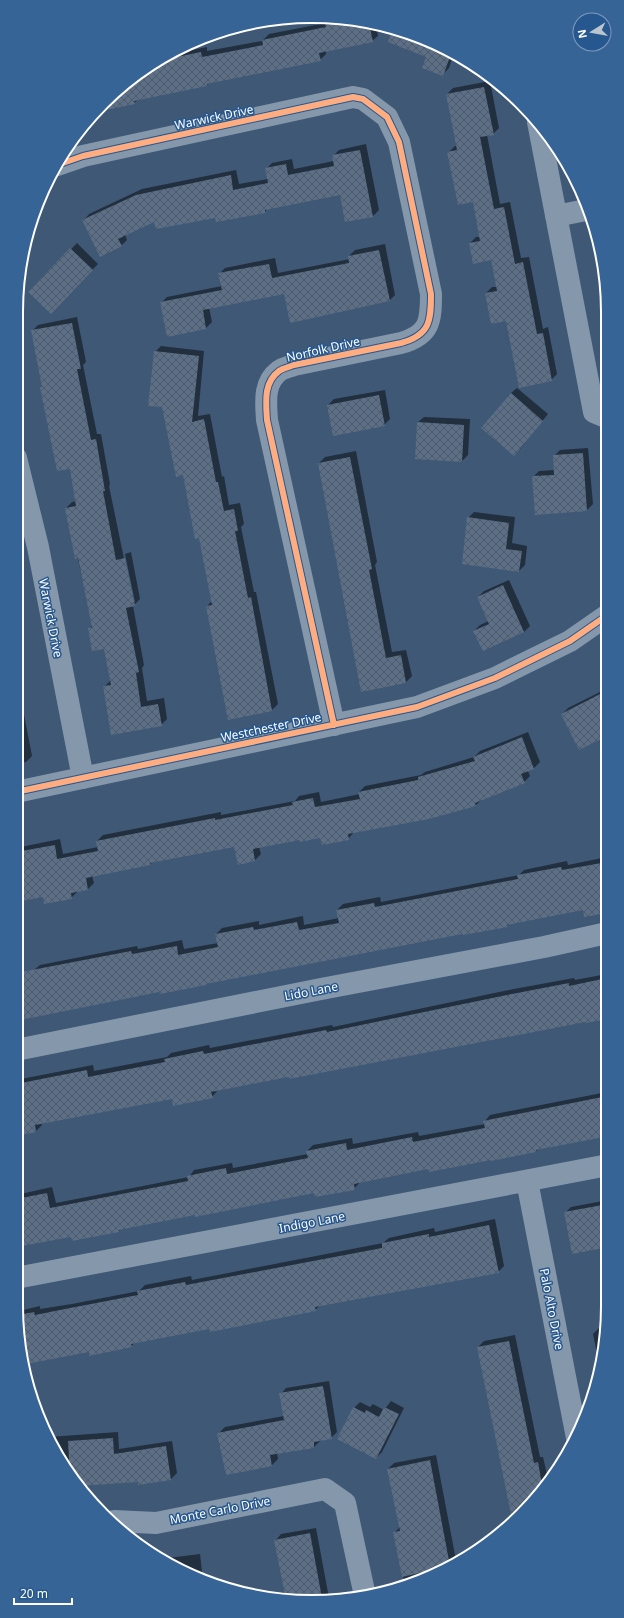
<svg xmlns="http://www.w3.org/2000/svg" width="624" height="1618" font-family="'Noto Sans',sans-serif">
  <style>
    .shadow { fill: #0007 }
    .building { fill: url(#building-cross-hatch) }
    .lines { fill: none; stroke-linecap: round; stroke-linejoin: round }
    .minor { stroke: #8597aa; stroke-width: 22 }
    .cycleway-casing { stroke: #26578e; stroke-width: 8 }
    .cycleway { stroke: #ffac80; stroke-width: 6 }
    .labels { text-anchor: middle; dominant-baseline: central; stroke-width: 3; stroke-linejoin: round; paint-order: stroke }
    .street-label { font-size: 12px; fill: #fff; stroke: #26578e }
    .rim { fill: none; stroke: #fff; stroke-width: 2 }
  </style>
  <defs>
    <pattern id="building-cross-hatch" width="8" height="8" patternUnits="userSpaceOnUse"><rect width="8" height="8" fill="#5b7088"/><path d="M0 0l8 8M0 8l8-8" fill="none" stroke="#525a64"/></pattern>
  </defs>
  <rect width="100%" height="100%" fill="#3e5876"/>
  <path class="shadow" d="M328,17L376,24L378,36L372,41L326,50V54L320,60L210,83L207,85L139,99L134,103L97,111L117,89L166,55L207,47V51L262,41L269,34L326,23L325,20Z
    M394,29L453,55L449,68L443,74L427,56Z
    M490,81L499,128L493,134L487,135L500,204L510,202L521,258L529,257L543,329L548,327L557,374L551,380L486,293L492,287H497L491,259L470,243L476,237H481L474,200L449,152L455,146H457L447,94L453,88Z
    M366,144L379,210L373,216L346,221L341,194L268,208L265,212L216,217L155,220L125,234L127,240L121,246L84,220L89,214L142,189L236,170L239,184L268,179L266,169L272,163L292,159L294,169L334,161L333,156L339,150Z
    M77,243L98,264L51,312L30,292Z
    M385,244L395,295L389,301L285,293L209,307L212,322L206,328L168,335L161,303L167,297L222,286L219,274L225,268L275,258L278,273L350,259L349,256L355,250Z
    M77,317L86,362L83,365L97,434H101L110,484L109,486L133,602H135L125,554L131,552L140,599L133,606L144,665L142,668L147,701L164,698L167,719L161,725L104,687L111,680L105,647L89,628L93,625L66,508L72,502L77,501L71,468L41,387L43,386L32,331L38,325Z
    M161,346L204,351L198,416L210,414L222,477L224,476L229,505L240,503L244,524L241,527L254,592H256L278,704L272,710L207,606L212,601L200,537L155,352Z
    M517,388L548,414L520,449L511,393Z
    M385,390L390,419L384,425L328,405L334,399Z
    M424,417L470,419L468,455L462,461L418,422Z
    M588,448L593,504L587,510L533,477L539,471L555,470L554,456L560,450Z
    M356,451L377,562L375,565L392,652L406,650L412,676L406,682L362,690L319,463L325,457Z
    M474,512L515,517L512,543L527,546L525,565L519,571L468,518Z
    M509,580L530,626L524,632L474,631L480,625L489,621L478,597L484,591Z
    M606,689L607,735L562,714L568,708Z
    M22,704L32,756L26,762L16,763V705Z
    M528,732L540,762L534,768L528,771L530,776L524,782L481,800L476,805L429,818L354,832L348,839L321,837L301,839L259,847L261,854L255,860L235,846L153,862L150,864L92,876L94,883L88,889L78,891L71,898L43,896L16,901V848L60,839L63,854L98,847L97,841L103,835L221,812V815L295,801L299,796L319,792L321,802L360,794L359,792L365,786L421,775L425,772L474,757L480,751Z
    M607,857V912L585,916L584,909L510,923L507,926L463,933L208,983L206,984L160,991L16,1020V974L34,970L40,965L137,946L138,949L182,940L184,949L218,943L216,934L222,928L259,921V925L303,916L304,925L339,918L337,910L343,904L380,897L381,902L519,875L524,870L567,861L568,865Z
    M607,974V1018L218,1090L212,1097L173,1098L41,1123L42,1125L36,1131L16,1135V1080L93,1065L94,1071L167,1057L171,1053L209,1045L210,1048L332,1025L333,1027L514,989L574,978L575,980Z
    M607,1092L608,1135L539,1149L536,1151L429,1168L360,1182L354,1189L315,1192L122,1228L119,1231L72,1236L16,1246V1195L52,1187L56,1203L189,1177L194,1170L232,1163L233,1168L308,1154L307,1151L313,1145L352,1138L353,1144L418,1132L419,1136L485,1124V1121L490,1115Z
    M608,1200V1246L565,1213L571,1207Z
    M495,1219L504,1266L498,1272L320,1305L315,1310L210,1328L135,1342L131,1347L90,1351L26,1363L17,1315L23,1310L40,1306V1309L72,1304L139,1291L145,1285L191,1276L192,1280L383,1243L389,1238L434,1228L435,1232Z
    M605,1327L600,1368L593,1334L599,1328Z
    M515,1335L540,1457H543L549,1483L516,1515L478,1347L484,1341Z
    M329,1381L337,1432L331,1438L320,1441L314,1447L277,1453L278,1459L272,1465L226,1474L219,1433L225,1427L284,1416L281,1394L286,1388Z
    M391,1401L404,1408L382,1452L376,1458L339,1439L354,1408L360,1402L370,1407L373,1404L384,1410Z
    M118,1432L119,1449L172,1441L177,1473L171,1479L78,1485L56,1454L46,1433H48L49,1437Z
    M436,1455L456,1560L450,1567L425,1579L405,1586L394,1533L400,1527L388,1469L394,1463Z
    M316,1528L329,1598L281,1599L286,1596L276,1540L281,1534Z
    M200,1554L203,1580L164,1562L160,1559Z"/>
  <path class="building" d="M335,17L369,23L373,42L319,53L321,61L207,84V86L134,101L135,104L96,112L117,89L157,61L201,52L202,57L263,45L262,40L326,27L324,19Z
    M393,28L451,54L443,76L422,68L426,57L388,42Z
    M484,87L494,135L480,137L494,209L504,207L515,264L523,262L537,334L543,333L552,381L519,388L506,321L491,324L485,293L497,291L491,260L473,264L469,243L480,241L473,202L458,205L447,152L457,150L446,94Z
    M360,150L373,217L345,222L340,195L265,210V213L216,222L215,218L156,229L154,222L118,239L122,246L100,257L82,220L136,195L231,175L233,190L268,183L265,168L286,164L288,175L334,166L332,155Z
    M70,248L93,270L51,314L28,292Z
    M379,250L390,301L290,323L284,294L203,310L206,329L167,337L160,302L222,290L218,273L269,264L272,278L349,263L348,256Z
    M72,323L81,369H77L91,440L96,439L105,491H103L116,560L125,558L135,606L126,608L139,672L136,673L141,707L158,704L162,726L111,735L103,686L111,685L104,649L92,651L88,628L92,627L78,558L75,559L65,508L76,506L70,469L57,471L40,387H42L31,330Z
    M154,351L199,356L192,422L204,419L216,482H218L224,511L234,509L238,531H235L248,598L251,597L272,711L228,720L206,606L212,605L199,538L195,539L183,475L176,477L162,407L148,406Z
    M511,393L543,421L514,456L481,428Z
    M379,395L385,426L333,436L327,405Z
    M417,422L464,425L462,462L415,459Z
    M583,453L587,511L535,515L532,476L554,475L553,455Z
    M350,457L372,569L369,570L386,658L401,655L406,683L361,692L318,463Z
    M467,517L509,523L506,549L522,551L519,572L462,564Z
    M503,585L524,632L483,651L473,631L489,624L477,597Z
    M606,691L607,736L579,750L561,714Z
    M522,737L534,769L521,774L525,783L475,803L476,806L429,819L348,834L349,840L322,845L320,838L300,842V840L253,849L255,861L238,865L234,847L150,863V865L86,878L88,890L71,893L72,899L44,904L43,897L16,902V852L55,845L57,859L98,851L96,841L215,818V820L293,805L292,802L313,798L315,807L360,799L358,792L418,780V777L475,761L473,757Z
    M607,862V913L584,917L583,910L507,925L508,927L463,935L462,934L206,984V985L160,994L159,992L16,1021V973L131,951L132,954L177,946L178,955L218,947L215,934L253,927L254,930L297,922L299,930L339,923L336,910L374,903L375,907L518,879L517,875L561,867L562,870Z
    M607,978V1019L586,1023V1022L289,1079V1077L211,1092L213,1098L173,1106L172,1099L35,1125L36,1132L16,1136V1084L87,1070L88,1077L165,1062L164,1059L203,1051L204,1054L326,1030L327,1032L507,995L569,983V986Z
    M607,1096L608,1135L599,1138L536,1150V1152L491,1161V1160L429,1172L428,1169L354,1184L355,1190L315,1197L314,1193L195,1217V1215L119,1230V1232L72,1241L71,1237L16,1247V1199L47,1193L50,1208L188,1181L187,1176L226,1168L227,1174L308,1158L306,1151L346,1143L347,1150L412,1137L413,1142L485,1128L483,1121Z
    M608,1204V1247L572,1254L564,1212Z
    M489,1225L499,1273L315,1307L316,1311L210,1332L209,1329L131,1344L132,1347L89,1356V1352L26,1364L18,1315L34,1312L35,1315L65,1309L138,1295L137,1291L185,1282L186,1285L382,1248V1243L429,1234V1237Z
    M509,1341L534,1463L538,1462L543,1490L512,1519L477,1347Z
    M323,1386L332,1439L314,1442V1448L270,1455L272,1466L226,1475L217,1433L284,1420L279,1393Z
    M353,1407L365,1413L366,1410L379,1417L384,1407L399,1414L376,1459L337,1439Z
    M113,1438L114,1454L166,1446L171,1480L138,1485V1482L78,1486L70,1475L68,1441Z
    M430,1460L450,1566L402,1577L393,1532L400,1531L387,1469Z
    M310,1533L322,1598L286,1599L274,1540Z"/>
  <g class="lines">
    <path class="minor" d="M538,122L594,412L606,417
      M57,165L83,156L353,97L363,99L387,117L399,142L431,294C431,321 430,335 401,343L294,365C289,367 283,368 279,371C263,383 266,403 267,420L334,725
      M556,216L586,210
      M16,458L38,547L83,778
      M16,792L417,707L495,678L570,641L606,616
      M16,1050L321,989L544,947L607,933
      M527,1181L577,1438
      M16,1278L608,1165
      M114,1521L156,1523L325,1489L345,1503L365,1596"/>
    <defs>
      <path id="cycleway" d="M57,165L83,156L353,97L363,99L387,117L399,142L431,294C431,321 430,335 401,343L294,365C289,367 283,368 279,371C263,383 266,403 267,420L334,725
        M16,792L417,707L495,678L570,641L606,616"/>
    </defs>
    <use href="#cycleway" class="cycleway-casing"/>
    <use href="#cycleway" class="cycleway"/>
  </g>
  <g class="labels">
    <g class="street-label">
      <text transform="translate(214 117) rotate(-12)">Warwick Drive</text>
      <text transform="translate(323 349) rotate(-13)">Norfolk Drive</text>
      <text transform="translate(51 618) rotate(79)">Warwick Drive</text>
      <text transform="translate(271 727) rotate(-12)">Westchester Drive</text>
      <text transform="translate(311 991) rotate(-11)">Lido Lane</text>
      <text transform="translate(312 1222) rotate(-11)">Indigo Lane</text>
      <text transform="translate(552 1309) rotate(79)">Palo Alto Drive</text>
      <text transform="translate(220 1510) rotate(-11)">Monte Carlo Drive</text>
    </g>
  </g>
  <path d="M0 0H624V1618H0ZM312 23H312A289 289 0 0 1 601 312V1306A289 289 0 0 1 312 1595H312A289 289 0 0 1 23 1306V312A289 289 0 0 1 312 23Z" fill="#376497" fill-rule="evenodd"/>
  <path class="rim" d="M312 23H312A289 289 0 0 1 601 312V1306A289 289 0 0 1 312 1595H312A289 289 0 0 1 23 1306V312A289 289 0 0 1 312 23Z"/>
  <g transform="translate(592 32) rotate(259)"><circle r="19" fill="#26578e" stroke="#7d9abb"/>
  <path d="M0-3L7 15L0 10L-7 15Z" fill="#bbc5cf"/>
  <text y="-6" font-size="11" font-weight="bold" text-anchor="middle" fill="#ffffff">N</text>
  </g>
  <path d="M14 1598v6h58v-6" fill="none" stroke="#ffffff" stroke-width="2"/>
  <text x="20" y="1598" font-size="12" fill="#ffffff" stroke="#26578e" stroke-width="3" paint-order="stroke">20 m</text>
</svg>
